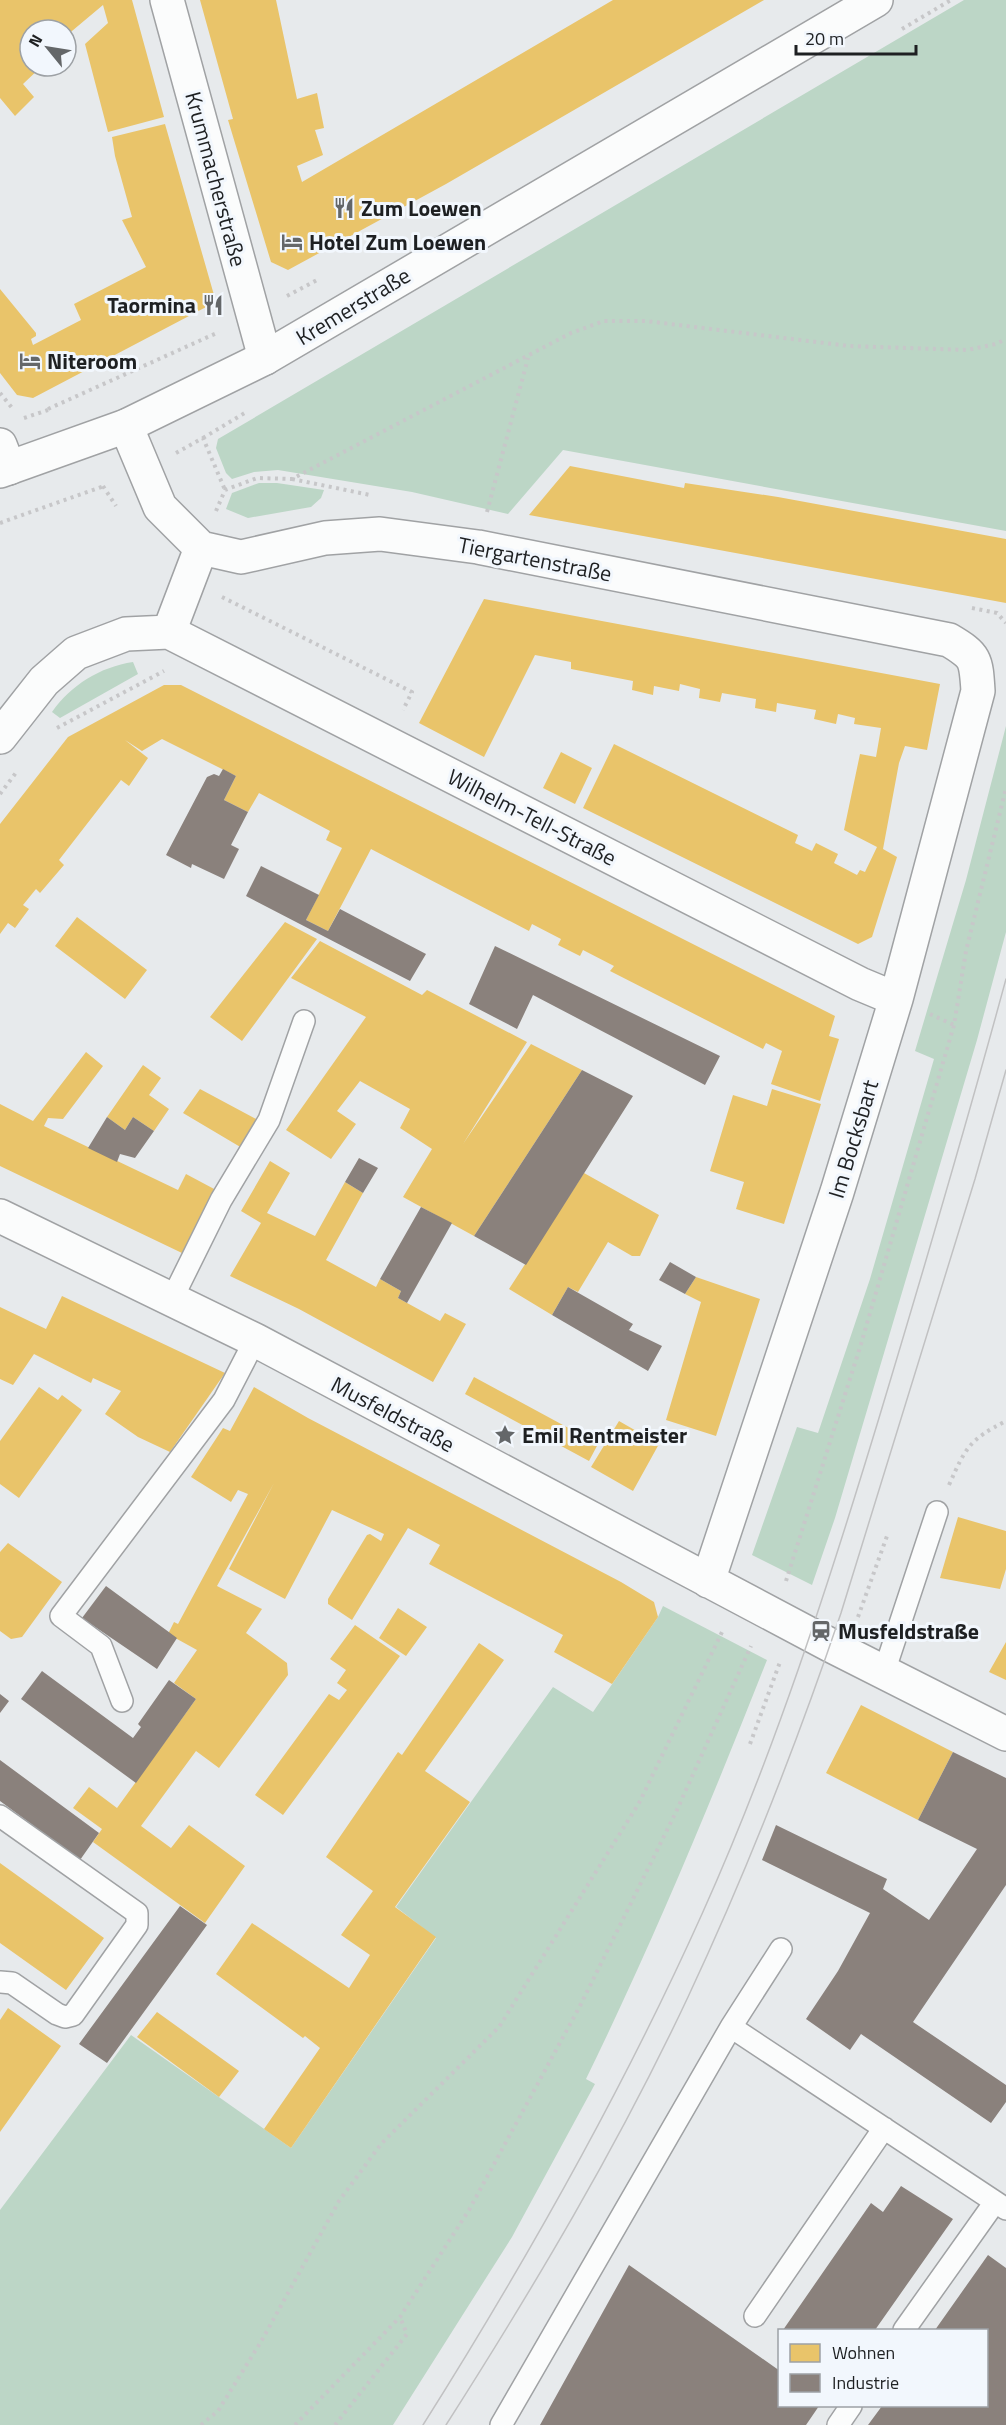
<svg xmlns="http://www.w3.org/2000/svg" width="1006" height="2425" font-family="'Titillium Web',sans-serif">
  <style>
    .green { fill: #bcd6c6 }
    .homes { fill: #e9c46a }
    .industry { fill: #8a817c }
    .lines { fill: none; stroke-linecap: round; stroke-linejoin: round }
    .service-casing { stroke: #a0a2a4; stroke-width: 24 }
    .minor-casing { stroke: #a0a2a4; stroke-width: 36 }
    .primary-casing { stroke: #a0a2a4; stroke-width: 36 }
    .path { stroke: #c7c7c9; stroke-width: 4; stroke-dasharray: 3 4.5; stroke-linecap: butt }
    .service { stroke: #fbfcfc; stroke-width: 21 }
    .minor { stroke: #fbfcfc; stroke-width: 33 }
    .primary { stroke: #fbfcfc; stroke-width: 33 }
    .tram { stroke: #c1c1c2; stroke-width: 1.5 }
    .labels { text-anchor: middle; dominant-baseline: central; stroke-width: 6; stroke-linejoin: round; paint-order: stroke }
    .street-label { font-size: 22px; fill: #1e2022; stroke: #f2f7fd }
    .poi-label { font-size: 22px; font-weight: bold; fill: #1e2022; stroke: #f2f7fd; text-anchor: start }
  </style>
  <rect width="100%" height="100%" fill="#e7eaec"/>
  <path class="green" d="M964,0H1006V531L563,450L508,514L412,492L278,470L254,472L232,479L226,473L216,448L218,439Z
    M259,483H277L324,490L321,498L311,507L248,518L226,509L232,493Z
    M133,662L138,674L60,718L52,712C71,685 100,667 133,662Z
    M1006,726V932L977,1040L835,1518L812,1585L752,1555L797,1427L818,1433L870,1279L934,1059L915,1051L966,880Z
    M663,1606L767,1660C711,1802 653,1942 586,2079L595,2084L512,2237L393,2425H0V2210L131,2035L291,2148L436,1938L396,1907L553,1687L593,1712L658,1617Z"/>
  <path class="homes" d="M0,0H132L164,117L108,132L85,44L108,23L103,5L66,36V30H30V66H42L23,84L34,97L15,116L0,98Z
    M200,0H276L297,99L317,93L324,128L315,130L323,155L297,166L302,182L613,0H764L446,184L288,270L271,262L228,120L233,119Z
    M165,124L214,295L208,306L33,398L17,395L0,373V289L36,333V336L31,339L33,345L81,320L74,304L146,267L122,220L132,217L115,156L112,137Z
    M570,466L684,488L685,483L778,497L1006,539V603L529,515Z
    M484,599L940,684L927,750L905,746L899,763L883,849L897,857L872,937L858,944L583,808L614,744L798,835L795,843L812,851L816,843L838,854L834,863L857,875L860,870L865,872L877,847L844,830L860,754L876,757L881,728L854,724L855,718L838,714L836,724L814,719L816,710L777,703L776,712L755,708L756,699L722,693L720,702L699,698L700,689L680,684L679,691L654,686L653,695L632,690L633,681L571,669V662L535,655L484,757L419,723Z
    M164,685H181L835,1016L829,1036L839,1039L820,1101L771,1084L782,1051L766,1043L763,1049L610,971L614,966L583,950L580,956L558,945L561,939L532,924L529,931L371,849L328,931L306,920L342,848L326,840L330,831L259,793L248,812L224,800L236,776L162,739L142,751L125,740L148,758L129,786L121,780L59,860L64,865L40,893L36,889L23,905L29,909L15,928L8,923L0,934V824L68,737Z
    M561,752L592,768L575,804L543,788Z
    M77,917L147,970L125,999L55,946Z
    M285,922L317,939L242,1041L210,1017Z
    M320,941L422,995L427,990L527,1042L463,1144L531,1044L582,1070L474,1236L403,1197L432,1149L400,1128L410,1109L360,1081L337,1111L356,1124L331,1159L286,1130L366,1017L291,978Z
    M86,1052L103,1066L63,1119L48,1118L44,1126L178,1190L186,1174L216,1190L182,1253L0,1166V1104L33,1121Z
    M143,1065L161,1078L149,1095L169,1109L154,1131L133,1117L125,1130L107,1117Z
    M200,1089L258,1120L242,1148L183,1113Z
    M772,1089L821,1104L784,1224L736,1209L744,1182L710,1171L733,1095L767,1106Z
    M270,1161L290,1173L267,1213L315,1236L345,1182L363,1193L326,1260L376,1287L380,1279L401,1291L398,1298L440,1321L445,1313L466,1324L433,1382L299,1309L230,1276L261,1223L241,1211Z
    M584,1173L659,1215L640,1256H632L608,1242L578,1292L568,1287L552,1315L509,1289Z
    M696,1277L760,1299L716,1436L666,1420L701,1302L685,1294Z
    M62,1296L225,1373L170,1452L138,1437L105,1414L121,1391L93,1378L91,1383L34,1354L13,1385L0,1379V1307L46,1329Z
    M474,1377L598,1444L589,1461L465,1394Z
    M39,1387L58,1400L62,1395L82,1410L19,1498L0,1484V1441Z
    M254,1387L308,1418L621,1582L654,1602L658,1617L612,1684L554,1652L563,1635L429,1564L440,1545L408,1528L352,1620L328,1604V1599L367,1535L370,1534L381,1541L384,1534L332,1510L285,1599L229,1569L274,1483L217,1586L262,1609L246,1633L287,1663L288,1675L219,1768L196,1751L141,1826L171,1848L189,1825L245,1866L205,1923L93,1842L102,1829L73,1808L89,1787L117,1808L196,1699L174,1683L197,1650L168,1634L174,1622L178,1624L248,1494L238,1490L231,1502L191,1477L223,1428L230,1431Z
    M619,1421L659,1444L633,1491L591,1467Z
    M958,1517L1006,1531V1569L1000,1589L940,1578Z
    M8,1543L62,1582L22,1637L11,1639L0,1631V1552Z
    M398,1608L427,1627L406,1656L379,1638Z
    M355,1625L400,1656L283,1815L255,1795L329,1694L339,1700L347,1690L337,1683L346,1670L330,1659Z
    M1006,1642V1680L989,1672Z
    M479,1643L504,1660L425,1771L470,1802L395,1907L436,1937L291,2148L264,2129L320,2048L305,2036L303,2038L216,1974L252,1923L349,1988L370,1955L341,1935L373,1891L326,1857L398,1752L402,1755Z
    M861,1705L953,1752L918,1820L826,1773Z
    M0,1863L104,1938L66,1990L0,1943Z
    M8,2008L61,2046L0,2132V2020Z
    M157,2012L239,2071L219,2097L137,2037Z"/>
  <path class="industry" d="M223,769L236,776L224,800L248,812L231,845L239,849L224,879L192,864L191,868L166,855L207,777L214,774L219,776Z
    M261,866L319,895L306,920L328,931L340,909L426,954L410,981L246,896Z
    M495,946L720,1056L705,1085L533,995L517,1029L469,1004Z
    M582,1070L633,1096L526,1265L474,1236Z
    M107,1117L125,1130L133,1117L154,1131L135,1158L120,1154L117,1162L88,1148Z
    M359,1158L378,1168L363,1193L345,1182Z
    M421,1207L452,1223L407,1303L398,1298L401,1291L380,1279Z
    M670,1262L696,1277L685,1294L659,1280Z
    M568,1287L633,1324L629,1330L662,1346L648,1371L552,1315Z
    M106,1586L177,1638L157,1669L82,1618Z
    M42,1671L133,1738L141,1727L138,1724L169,1680L196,1699L136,1783L21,1699Z
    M0,1694L9,1701L0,1713Z
    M953,1752L1006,1778V1885L913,2022L1006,2085V2102L991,2123L861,2034L850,2050L806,2019L838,1971L870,1913L762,1860L776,1825L887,1879L883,1889L929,1920L977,1849L918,1820Z
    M0,1760L99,1833L80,1860L0,1801Z
    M180,1906L207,1925L107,2063L79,2044Z
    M901,2186L953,2219L875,2330H783L871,2203L883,2212Z
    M988,2255L1006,2268V2425H868L882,2406H986V2330H935Z
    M629,2265L780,2371V2406H819L806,2425H540Z"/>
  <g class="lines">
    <defs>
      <path id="service" d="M172,1299L221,1200L269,1120L304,1021
        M884,1672L937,1512
        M122,1701L101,1646L61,1616L224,1400L255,1340
        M0,1816L137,1913V1925L73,2015L65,2017L57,2014L12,1983L0,1982
        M731,2027L781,1949
        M755,2316L884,2128
        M904,2330L995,2202
        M501,2425L731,2027L1006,2209
        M838,2425L851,2406"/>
      <path id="minor" d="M167,0L265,358
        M126,426L160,507L201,548L241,557L325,538L380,534L478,547L949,640C976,656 976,659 978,691L896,999L837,1192L708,1581
        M0,445L9,468
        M169,632L201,548
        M0,737L44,681L76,653L126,634L169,632L860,984L896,999
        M0,1216L255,1340L830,1645L1006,1734"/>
      <path id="primary" d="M0,471L126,426L265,358L876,0"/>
    </defs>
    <use href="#service" class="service-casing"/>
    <use href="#minor" class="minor-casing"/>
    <use href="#primary" class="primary-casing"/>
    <path class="path" d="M902,29L951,0
      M287,296L317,280
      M0,393L13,409
      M48,409L219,332
      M24,418L48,410
      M203,438L248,411
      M176,453L203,438L225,490
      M292,479L370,495
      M103,486L116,506
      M216,511L225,490L257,478L292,479L571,333L604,321H646L849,346L967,350L996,344L1006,339
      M487,512L528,358
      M0,523L104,486
      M222,597L412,692L403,710
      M972,608L997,613L1006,623
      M57,728L164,671
      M0,794L18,770
      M930,1014L954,1025
      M949,1485C966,1447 969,1440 1006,1421
      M786,1581L861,1344L954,1025L966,951L1006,788
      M858,1617L887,1536
      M750,1744L780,1662
      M201,2425L218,2411L262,2340L339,2201L381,2144L499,2027L639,1803L723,1630
      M295,2425L400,2317L469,2210L580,2006L676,1812L751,1646
      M335,2425L407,2334L400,2317"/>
    <use href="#service" class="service"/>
    <use href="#minor" class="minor"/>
    <use href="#primary" class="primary"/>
    <path class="tram" d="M423,2425C527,2260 622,2092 702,1914C774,1754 828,1586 879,1418C923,1272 966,1126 1006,979
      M446,2425C534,2287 618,2146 688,1997C746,1873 797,1743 841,1613L975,1179L1006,1070"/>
  </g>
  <defs>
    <symbol id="restaurant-bare" viewBox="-9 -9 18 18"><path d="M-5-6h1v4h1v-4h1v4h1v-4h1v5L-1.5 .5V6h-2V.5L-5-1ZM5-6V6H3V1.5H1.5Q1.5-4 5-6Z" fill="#646769" stroke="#f2f7fd" stroke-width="2.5" paint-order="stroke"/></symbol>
    <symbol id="hotel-bare" viewBox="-9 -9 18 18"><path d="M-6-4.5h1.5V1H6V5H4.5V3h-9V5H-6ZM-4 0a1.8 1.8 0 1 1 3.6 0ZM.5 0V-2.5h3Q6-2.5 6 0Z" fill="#646769" stroke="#f2f7fd" stroke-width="2.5" paint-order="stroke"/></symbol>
    <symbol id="sight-bare" viewBox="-9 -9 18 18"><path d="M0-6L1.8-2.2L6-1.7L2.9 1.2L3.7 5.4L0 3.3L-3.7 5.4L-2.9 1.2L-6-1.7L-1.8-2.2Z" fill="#646769" stroke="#f2f7fd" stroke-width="2.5" paint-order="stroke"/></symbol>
    <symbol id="station-bare" viewBox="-9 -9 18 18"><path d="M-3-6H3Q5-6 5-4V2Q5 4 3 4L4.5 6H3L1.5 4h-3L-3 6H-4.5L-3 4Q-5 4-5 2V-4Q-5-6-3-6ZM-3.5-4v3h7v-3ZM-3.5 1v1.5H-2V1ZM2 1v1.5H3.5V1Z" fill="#646769" stroke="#f2f7fd" stroke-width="2.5" paint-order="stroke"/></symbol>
  </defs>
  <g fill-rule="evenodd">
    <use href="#restaurant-bare" x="329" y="193" width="30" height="30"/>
    <use href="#hotel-bare" x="277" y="227" width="30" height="30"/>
    <use href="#restaurant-bare" x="198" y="290" width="30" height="30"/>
    <use href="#hotel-bare" x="15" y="346" width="30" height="30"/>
    <use href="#sight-bare" x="490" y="1420" width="30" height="30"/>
    <use href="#station-bare" x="806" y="1616" width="30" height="30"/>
  </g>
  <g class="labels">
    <g class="street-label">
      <text transform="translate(216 179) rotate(75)">Krummacherstraße</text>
      <text transform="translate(353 306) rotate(-31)">Kremerstraße</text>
      <text transform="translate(535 559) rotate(11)">Tiergartenstraße</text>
      <text transform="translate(532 817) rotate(27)">Wilhelm-Tell-Straße</text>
      <text transform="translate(853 1139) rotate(-73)">Im Bocksbart</text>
      <text transform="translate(393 1414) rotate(28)">Musfeldstraße</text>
    </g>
    <g class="poi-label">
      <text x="361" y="208">Zum Loewen</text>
      <text x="309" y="242">Hotel Zum Loewen</text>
      <text x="196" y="305" text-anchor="end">Taormina</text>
      <text x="47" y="361">Niteroom</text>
      <text x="522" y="1435">Emil Rentmeister</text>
      <text x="838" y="1631">Musfeldstraße</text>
    </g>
  </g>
  <rect x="778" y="2329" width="210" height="78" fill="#f2f7fd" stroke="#9da1a5" stroke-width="1.5"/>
  <rect x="790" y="2344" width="30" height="18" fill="#e9c46a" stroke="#9da1a5" stroke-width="1.5"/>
  <text x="832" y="2359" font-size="18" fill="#1e2022">Wohnen</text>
  <rect x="790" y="2374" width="30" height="18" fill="#8a817c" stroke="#9da1a5" stroke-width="1.5"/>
  <text x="832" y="2389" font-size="18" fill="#1e2022">Industrie</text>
  <g transform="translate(48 48) rotate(300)"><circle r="28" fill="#f2f7fd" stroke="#9da1a5" stroke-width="1.5"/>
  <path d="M0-4.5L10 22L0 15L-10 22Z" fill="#646769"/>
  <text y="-9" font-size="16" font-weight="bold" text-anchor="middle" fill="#1e2022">N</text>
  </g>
  <path d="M796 45v9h120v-9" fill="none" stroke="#1e2022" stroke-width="3"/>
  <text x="805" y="45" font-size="18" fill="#1e2022" stroke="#f2f7fd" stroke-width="4.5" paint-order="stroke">20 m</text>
</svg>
